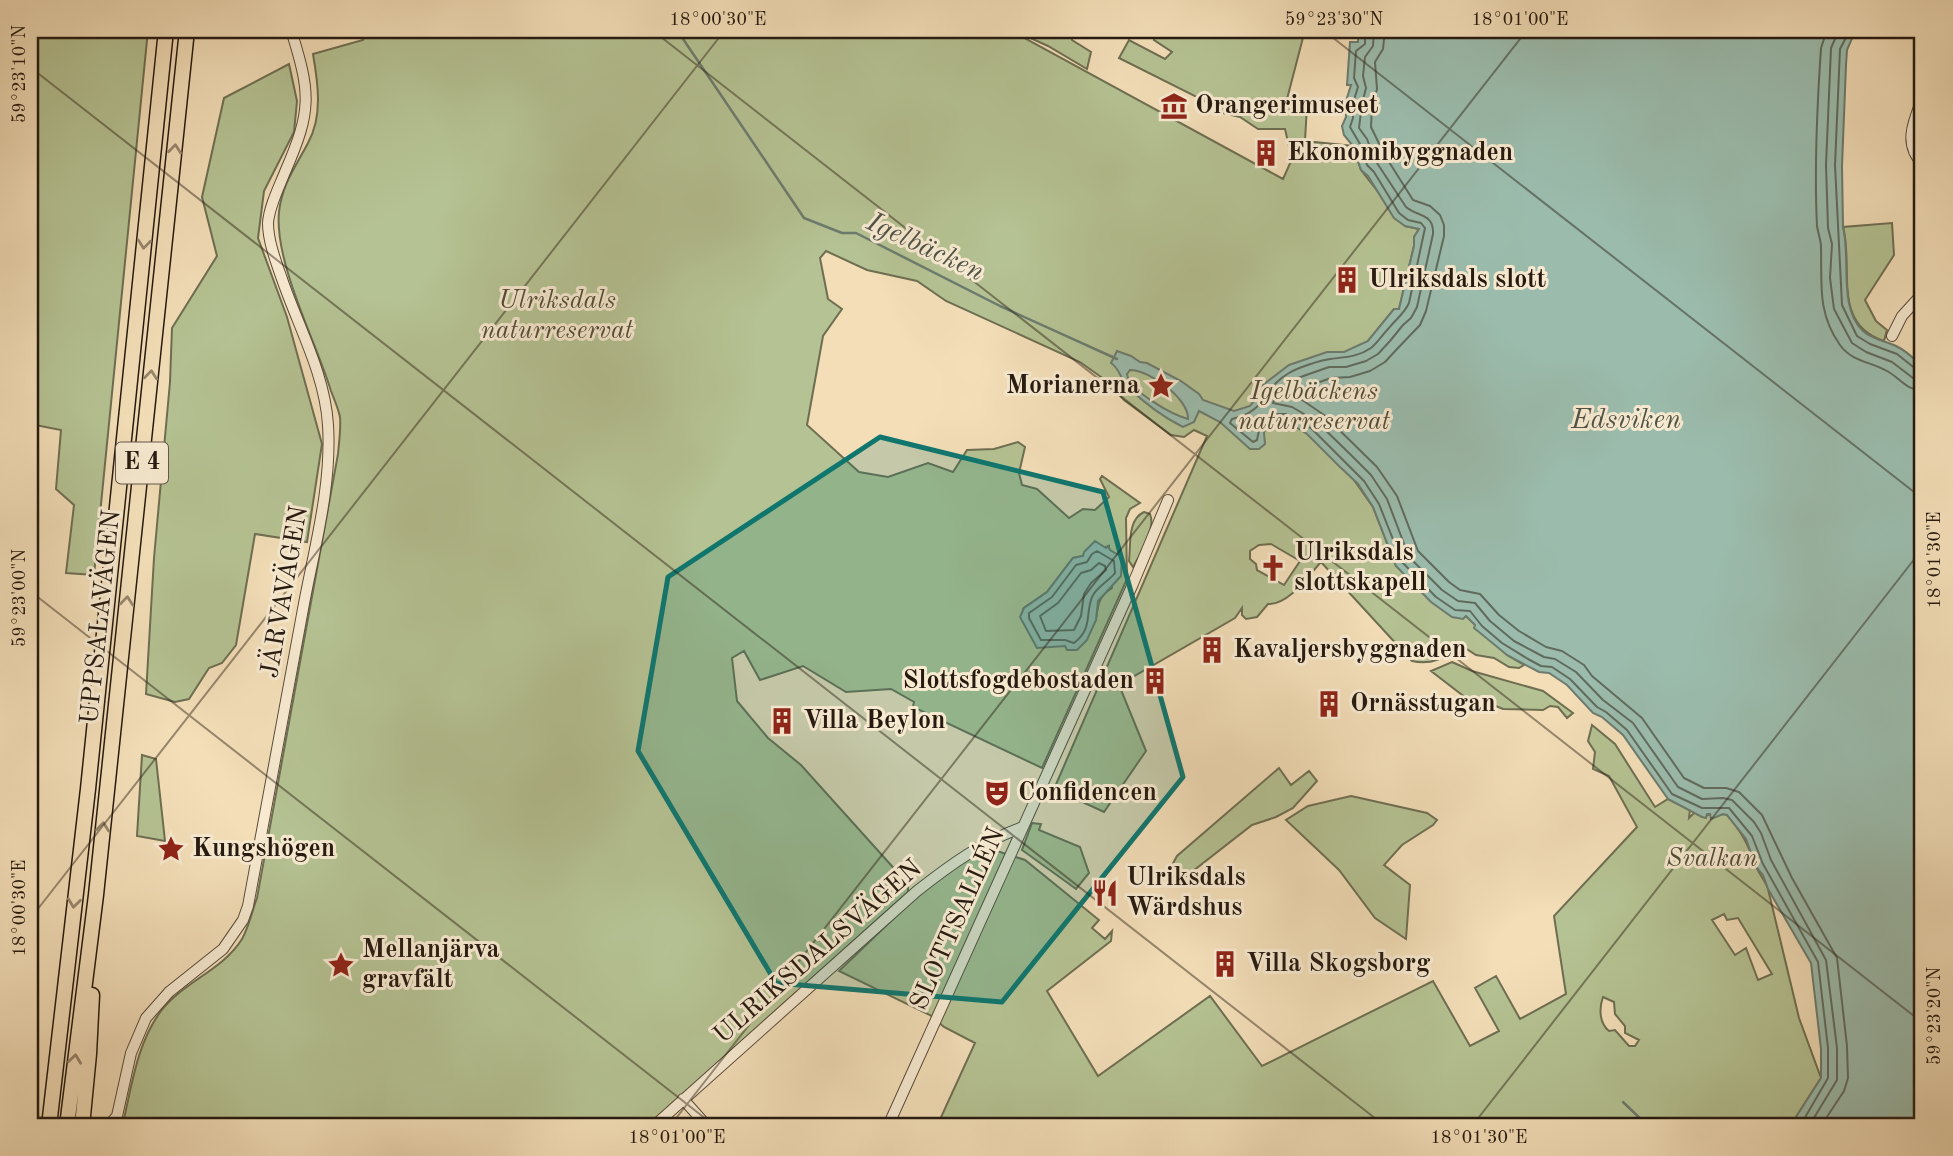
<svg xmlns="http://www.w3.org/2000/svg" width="1953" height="1156" font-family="'Old Standard TT',serif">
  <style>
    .green { fill: #b5c293; stroke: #6e6e52; stroke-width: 2; fill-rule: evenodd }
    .water { fill: #9bbcad; stroke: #6c7b6e; stroke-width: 2; fill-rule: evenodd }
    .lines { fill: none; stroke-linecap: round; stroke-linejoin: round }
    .shore { stroke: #606b5e; stroke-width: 2 }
    .stream { stroke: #6c7b6e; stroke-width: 2.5 }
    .minor-tunnel { stroke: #cab796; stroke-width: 10; stroke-dasharray: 10 5; stroke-linecap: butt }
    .minor-casing { stroke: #594b3a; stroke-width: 12 }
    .highway-casing { stroke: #261a10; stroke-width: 17 }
    .minor { stroke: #f7ead1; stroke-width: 10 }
    .highway { stroke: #f3deb8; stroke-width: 14 }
    .oneway { stroke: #97866c }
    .marked { fill: #0f766e; fill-opacity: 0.2; stroke: #0f766e; stroke-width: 5; stroke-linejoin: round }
    .ticks { fill: none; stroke: #261a10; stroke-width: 2; stroke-opacity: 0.45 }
    .labels { text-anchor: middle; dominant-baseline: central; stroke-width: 6; stroke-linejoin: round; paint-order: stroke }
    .shield { fill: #f7ead1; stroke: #65584a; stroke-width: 2 }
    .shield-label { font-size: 24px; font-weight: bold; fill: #261a10 }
    .poi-label { font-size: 26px; font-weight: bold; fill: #261a10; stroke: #f7ead1; text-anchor: start }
    .park-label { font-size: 26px; font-style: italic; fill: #514c37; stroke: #f7ead1 }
    .street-label { font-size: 26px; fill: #261a10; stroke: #f7ead1 }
    .water-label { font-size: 28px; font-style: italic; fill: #4f5347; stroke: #f7ead1 }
    .neatline { fill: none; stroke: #261a10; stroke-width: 2.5 }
    .ticks-label { font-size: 18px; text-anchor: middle; fill: #261a10 }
  </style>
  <rect width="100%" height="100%" fill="#f3deb8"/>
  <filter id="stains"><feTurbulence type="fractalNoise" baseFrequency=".00286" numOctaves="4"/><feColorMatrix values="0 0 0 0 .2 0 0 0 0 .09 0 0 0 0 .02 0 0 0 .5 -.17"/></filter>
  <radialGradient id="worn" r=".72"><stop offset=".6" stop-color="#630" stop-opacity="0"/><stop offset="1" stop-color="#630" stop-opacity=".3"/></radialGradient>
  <path class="green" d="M30,30H148L94,575L66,573L74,505L56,489L61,430L30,424Z
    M365,30H1010L1283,179L1292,159L1285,129H1258L1240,117L1223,113L1201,99L1119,58L1129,40L1165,59L1172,52L1154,40L1157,30H1305L1287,99L1307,105L1305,141L1353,146L1361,170L1405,226L1419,229L1414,237V246L1399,309H1394L1368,341L1354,480L1373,507L1396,566L1414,583L1465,615L1507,655L1524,665L1519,668L1509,667L1494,658L1476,655L1456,642C1448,660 1429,665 1412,661L1321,562C1308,576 1289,605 1268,604L1257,617L1246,619L1242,615V608L1235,618L1119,685L1146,751L1104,812L1054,789L1207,436L1194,430L1184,437L1171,435L1124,400L1108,382L1080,362L946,301L917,281L867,270L826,251L820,258L828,299L842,309L823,336L807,425L859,472L888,477L928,463L953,472L967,450L994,449L1018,442L1025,447L1019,473L1022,485L1037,489L1069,518L1083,509L1095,510L1109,497L1100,479L1102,476L1140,503L1130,509L1126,518L1127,579L1042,768L913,707L914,702L891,689L846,692L803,666L760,680L744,651L732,658L737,701L768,738L801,765L908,884V892L647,1126H121L123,1123C132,1085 137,1043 161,1011C183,982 223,970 242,939C249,927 252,911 257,898L338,454C339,442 341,429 340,417C338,408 334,399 331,391C316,342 274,262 279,212C282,184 296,166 308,143C323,116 318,83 313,54L363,40ZM1271,544L1300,561L1284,585L1257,570L1256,564L1250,559V551L1259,545ZM1109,546L1112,588C1098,597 1098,605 1096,620L1024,608L1047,592L1073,558L1083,556Z
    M1022,30H1073L1072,40L1091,52L1087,69L1048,46L1028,37Z
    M289,64L297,101L294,132L264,191L258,238L287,317L322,444L307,542L255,534L236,645L222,663L209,668L189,699L175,702L146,694L154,558L170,382L172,328L217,256L202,197L224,98Z
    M1892,223L1894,255L1865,300L1876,321L1887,330L1884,341C1831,324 1854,267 1843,227Z
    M1144,512L1150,514C1156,529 1141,553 1133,567L1129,561C1131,545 1127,520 1144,512Z
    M1452,662L1472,671L1543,691L1573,713L1567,718L1558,707L1550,706L1543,710L1503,709L1491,704L1470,701L1431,671Z
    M1592,725L1615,744L1655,807L1668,799L1690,810L1689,818L1695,812L1702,817L1711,814V818L1723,814L1727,815C1741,831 1748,844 1755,864C1758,873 1765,880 1768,889L1799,1018L1821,1078L1794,1120L1793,1126H937L975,1043L944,1027L930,1015L839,971L917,896L956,864L982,850L997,851L1025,860L1099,920L1092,928L1105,939L1112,931L1111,941L1047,991L1098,1076L1210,996L1262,1066L1433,981L1470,1046L1499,1031L1475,988L1496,976L1520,1019L1566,994L1554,916L1637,827L1609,776L1593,769L1595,752L1588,741ZM1724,914L1727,920L1738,918L1772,974L1758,980L1746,948L1735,955L1712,920ZM1603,997L1614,1002L1615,1014L1625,1026V1033L1639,1040L1635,1046H1629L1615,1030L1609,1031C1599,1023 1599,1008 1603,997Z
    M142,755L156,759L165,841L137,836Z
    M1279,768L1291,785L1309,771L1317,781L1293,808L1276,817L1252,825L1180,881L1170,869L1177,856Z
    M1351,796L1427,813L1437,820L1433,825L1402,845L1384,865L1410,885L1406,939L1375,918L1339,870L1286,820L1308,806Z
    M1032,823L1041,824L1039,830L1080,847L1089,873L1076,889L1022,850Z"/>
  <path class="water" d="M1358,30H1860L1859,33L1853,36L1847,50L1846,65L1842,166L1843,227C1851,257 1838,308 1863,331C1873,340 1887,341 1898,347C1908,352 1915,360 1923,367V1126H1793L1794,1120L1821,1078V1049L1811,963L1768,889L1763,875L1756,867L1746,839L1727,815L1723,814L1711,819L1710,814H1707L1706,818L1702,817L1668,799L1623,735L1602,717L1593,713L1567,685L1549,673L1539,672L1507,655L1474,628L1475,625L1466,616L1463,619L1452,617L1431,602L1396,566L1373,507L1358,484L1339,466L1307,434L1286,421L1279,420L1266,425L1264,433L1265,444L1259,449H1250L1220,422L1199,411L1194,422L1183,427C1163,417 1143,402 1127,386C1120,378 1120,369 1111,363L1117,351L1131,356L1140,362L1147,363L1181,381L1199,394L1203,400L1234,411L1250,406L1256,399L1264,384L1289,365L1327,352H1344L1368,341L1394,309H1399L1414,246V237L1419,229L1405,226L1394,218L1368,176L1361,170L1353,146L1344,135L1342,126L1346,117V101L1351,85H1347L1350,42H1358ZM1130,370C1150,370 1189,399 1188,419C1173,415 1129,391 1127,374Z
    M1095,541L1106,548L1108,546L1110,550L1122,557L1121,576L1098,601L1096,620L1087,640L1077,650H1067L1065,646L1037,648L1020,617L1024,608L1047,592L1073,558L1083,556L1084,552Z"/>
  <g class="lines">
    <path class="shore" d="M1365,30V44L1356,51L1354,78L1358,87L1353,103V118L1350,127L1360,144L1367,165L1374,172L1399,213L1408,220L1421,223L1425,228L1409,303C1404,314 1396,319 1389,328C1383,334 1378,342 1371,348C1358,357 1345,357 1330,359C1321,360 1297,368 1289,373C1262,388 1267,412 1232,419L1230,423L1253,442L1257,440L1261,421L1276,414H1286L1312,429L1364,481L1379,504L1402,562L1436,597L1455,610L1470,611L1482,626L1502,643L1528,659L1541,666L1552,667L1570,679L1597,707L1606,712L1627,730L1672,794L1702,808H1729L1752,836L1763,864L1818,962L1828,1048V1078L1800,1126
      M1374,30L1373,46L1365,57L1363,76L1366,88L1362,104L1359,128L1367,139L1375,160L1406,207C1418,217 1434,213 1433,234L1417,307L1411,318L1403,325L1390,341L1378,354L1366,361L1346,367H1329L1295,379L1277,394L1273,403L1292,407L1316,421L1350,454L1371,475L1387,499L1409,557L1442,590L1458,601L1475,603L1490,621L1514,641L1544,657L1555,659L1576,672L1603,700L1633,723L1678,787L1702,799L1723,798L1732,800L1754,822L1761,833L1771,860L1826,960L1837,1048V1080L1809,1126
      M1385,30L1383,49L1375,62L1377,89L1372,106L1371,127L1384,154L1413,200L1430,206L1440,215L1444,225V236L1426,311L1420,325L1397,349L1385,362L1370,371L1350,377L1331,378L1300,389L1295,392V395L1324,415L1377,467L1397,496L1418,551L1449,582L1460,590L1480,594L1499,615L1519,631L1546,647L1562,651L1584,665L1592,676L1642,718L1684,778L1704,788H1726L1739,792L1762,815L1792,878L1837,958L1847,1046L1848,1078L1844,1091L1821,1126
      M1827,30L1821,48C1817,107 1814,167 1817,226C1818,233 1821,240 1821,247C1822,283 1817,313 1840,345C1851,361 1871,362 1887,371C1900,378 1906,390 1923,391
      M1839,30L1831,48L1826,165L1828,228L1832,244L1830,278L1834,309L1852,343L1866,352L1892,362L1913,378L1923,380
      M1850,30L1840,49L1835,165L1842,305L1857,336L1870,344L1897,354L1917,370L1923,372
      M1097,551L1114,561L1115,573C1108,582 1096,587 1092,597C1085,615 1093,628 1074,643L1065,640H1041L1029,618V613L1052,597L1076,565L1087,562L1092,554Z
      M1099,563L1105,566L1106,570L1091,583L1084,594L1081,616L1074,630L1046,631L1040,616L1058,603L1081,573L1091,570Z"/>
    <path class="stream" d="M677,30L804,218L842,233H856L1000,306L1117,359
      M1623,1102L1648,1126"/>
    <path class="minor-tunnel" d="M32,1120L70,1126"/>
    <defs>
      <path id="minor" d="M1923,97C1914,120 1902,144 1923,164
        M1892,336L1902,316L1923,293
        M683,1099L707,1126
        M30,1119L32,1120
        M108,1126L117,1116L131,1053L146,1018L169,992L223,949L243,920L248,906C267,807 285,708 303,609C314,549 332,486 328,425C325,374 298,326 282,279C276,262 268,241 268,223C269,207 279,187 285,172C312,110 311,94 291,30
        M654,1126L917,891C950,865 983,841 1023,827
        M888,1126L1132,586L1168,500"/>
      <path id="highway" d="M49,1126L88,789L166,30
        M67,1126L96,895L187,30
        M82,1126L89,1054L92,995"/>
    </defs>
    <use href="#minor" class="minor-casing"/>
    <use href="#highway" class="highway-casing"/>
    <use href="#minor" class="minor"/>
    <use href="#highway" class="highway"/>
  </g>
  <defs><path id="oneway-chevron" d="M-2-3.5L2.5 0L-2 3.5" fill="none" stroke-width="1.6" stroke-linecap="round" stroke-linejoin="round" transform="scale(1.75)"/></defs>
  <g class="oneway">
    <use href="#oneway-chevron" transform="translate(175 149) rotate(-84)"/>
    <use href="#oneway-chevron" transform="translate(144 244) rotate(96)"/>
    <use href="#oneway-chevron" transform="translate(151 375) rotate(-84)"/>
    <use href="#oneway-chevron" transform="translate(127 601) rotate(-84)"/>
    <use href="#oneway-chevron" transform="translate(103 827) rotate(-84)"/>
    <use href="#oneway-chevron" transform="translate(74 903) rotate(97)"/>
    <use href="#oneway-chevron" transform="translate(75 1059) rotate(-83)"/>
  </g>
  <path class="marked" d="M880,437L1103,492L1183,777L1002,1002L776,983L638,751L668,577Z"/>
  <path class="ticks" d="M652,30L1923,1023M1323,30L1923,499M30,67L1385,1126M30,591L715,1126M30,919L725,30M30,1115L44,1126M670,1126L1527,30M1472,1126L1923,548"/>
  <defs>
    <symbol id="museum-bare" viewBox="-9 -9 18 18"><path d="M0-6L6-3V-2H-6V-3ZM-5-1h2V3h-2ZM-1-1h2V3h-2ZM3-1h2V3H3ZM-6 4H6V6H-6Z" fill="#8f2418" stroke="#f7ead1" stroke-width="2.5" paint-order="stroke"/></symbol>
    <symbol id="building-bare" viewBox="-9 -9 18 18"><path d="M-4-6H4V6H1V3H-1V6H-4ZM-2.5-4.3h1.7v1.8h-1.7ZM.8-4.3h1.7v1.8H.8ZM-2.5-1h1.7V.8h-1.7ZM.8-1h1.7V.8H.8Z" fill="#8f2418" stroke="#f7ead1" stroke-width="2.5" paint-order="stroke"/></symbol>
    <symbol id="sight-bare" viewBox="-9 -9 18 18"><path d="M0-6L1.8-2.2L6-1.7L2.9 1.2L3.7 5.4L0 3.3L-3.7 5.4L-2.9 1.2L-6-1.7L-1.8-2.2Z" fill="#8f2418" stroke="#f7ead1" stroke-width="2.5" paint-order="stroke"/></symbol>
    <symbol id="church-bare" viewBox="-9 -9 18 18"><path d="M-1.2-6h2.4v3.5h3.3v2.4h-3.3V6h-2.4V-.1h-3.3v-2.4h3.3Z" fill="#8f2418" stroke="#f7ead1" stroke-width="2.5" paint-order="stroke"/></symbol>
    <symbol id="theatre-bare" viewBox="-9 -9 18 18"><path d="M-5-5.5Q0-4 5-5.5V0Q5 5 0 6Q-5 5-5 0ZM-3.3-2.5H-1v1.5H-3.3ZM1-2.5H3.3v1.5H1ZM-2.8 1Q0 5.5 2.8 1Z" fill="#8f2418" stroke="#f7ead1" stroke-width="2.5" paint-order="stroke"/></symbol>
    <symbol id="restaurant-bare" viewBox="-9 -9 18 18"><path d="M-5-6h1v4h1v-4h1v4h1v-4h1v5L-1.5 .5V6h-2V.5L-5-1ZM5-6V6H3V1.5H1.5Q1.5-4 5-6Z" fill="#8f2418" stroke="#f7ead1" stroke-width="2.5" paint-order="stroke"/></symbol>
  </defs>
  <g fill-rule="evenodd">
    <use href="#museum-bare" x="1155" y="87" width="38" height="38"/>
    <use href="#building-bare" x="1247" y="134" width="38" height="38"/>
    <use href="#building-bare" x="1328" y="261" width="38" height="38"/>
    <use href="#sight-bare" x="1142" y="367" width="38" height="38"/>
    <use href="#church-bare" x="1254" y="549" width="38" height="38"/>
    <use href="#building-bare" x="1193" y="631" width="38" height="38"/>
    <use href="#building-bare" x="1136" y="662" width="38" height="38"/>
    <use href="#building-bare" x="1310" y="685" width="38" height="38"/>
    <use href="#building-bare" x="763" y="702" width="38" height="38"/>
    <use href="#theatre-bare" x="978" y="774" width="38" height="38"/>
    <use href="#sight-bare" x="152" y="830" width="38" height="38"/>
    <use href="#restaurant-bare" x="1086" y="874" width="38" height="38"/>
    <use href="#building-bare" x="1206" y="945" width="38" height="38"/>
    <use href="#sight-bare" x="322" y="946" width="38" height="38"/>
  </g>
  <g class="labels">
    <rect class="shield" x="116" y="442.5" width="52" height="41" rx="5"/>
    <g class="shield-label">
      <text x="142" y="463">E 4</text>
    </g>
    <g class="poi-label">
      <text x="1195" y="106">Orangerimuseet</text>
      <text x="1287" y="153">Ekonomibyggnaden</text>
      <text x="1368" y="280">Ulriksdals slott</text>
      <text x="1140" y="386" text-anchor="end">Morianerna</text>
      <text x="1294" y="553">Ulriksdals<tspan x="1294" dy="30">slottskapell</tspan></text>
      <text x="1233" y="650">Kavaljersbyggnaden</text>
      <text x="1134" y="681" text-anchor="end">Slottsfogdebostaden</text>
      <text x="1350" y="704">Ornässtugan</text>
      <text x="803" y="721">Villa Beylon</text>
      <text x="1018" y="793">Confidencen</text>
      <text x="192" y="849">Kungshögen</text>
      <text x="1126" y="878">Ulriksdals<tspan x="1126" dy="30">Wärdshus</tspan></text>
      <text x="362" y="950">Mellanjärva<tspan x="362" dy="30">gravfält</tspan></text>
      <text x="1246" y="964">Villa Skogsborg</text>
    </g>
    <g class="park-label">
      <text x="557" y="301">Ulriksdals<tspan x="557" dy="30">naturreservat</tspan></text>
      <text x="1314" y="392">Igelbäckens<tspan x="1314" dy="30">naturreservat</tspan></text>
      <text x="1712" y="859">Svalkan</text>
    </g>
    <g class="street-label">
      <text transform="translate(285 592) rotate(-80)">JÄRVAVÄGEN</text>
      <text transform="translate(101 617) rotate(-84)">UPPSALAVÄGEN</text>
      <text transform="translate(958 919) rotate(-66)">SLOTTSALLÉN</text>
      <text transform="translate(818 952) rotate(-41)">ULRIKSDALSVÄGEN</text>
    </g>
    <g class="water-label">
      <text transform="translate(925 248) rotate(25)">Igelbäcken</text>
      <text x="1626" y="421">Edsviken</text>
    </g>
  </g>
  <rect width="1953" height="1156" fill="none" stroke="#f3deb8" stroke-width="77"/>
  <rect x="38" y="38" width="1876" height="1080" class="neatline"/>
  <g class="ticks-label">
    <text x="718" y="25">18°00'30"E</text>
    <text x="1334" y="25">59°23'30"N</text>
    <text x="1520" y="25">18°01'00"E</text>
    <text transform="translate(19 74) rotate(-90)" y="6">59°23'10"N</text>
    <text transform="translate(1934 560) rotate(-90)" y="6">18°01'30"E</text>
    <text transform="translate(19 598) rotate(-90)" y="6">59°23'00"N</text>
    <text transform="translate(19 908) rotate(-90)" y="6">18°00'30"E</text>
    <text transform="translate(1934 1016) rotate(-90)" y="6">59°23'20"N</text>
    <text x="677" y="1143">18°01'00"E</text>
    <text x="1479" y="1143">18°01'30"E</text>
  </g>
  <rect width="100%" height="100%" filter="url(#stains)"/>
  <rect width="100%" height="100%" fill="url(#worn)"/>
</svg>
